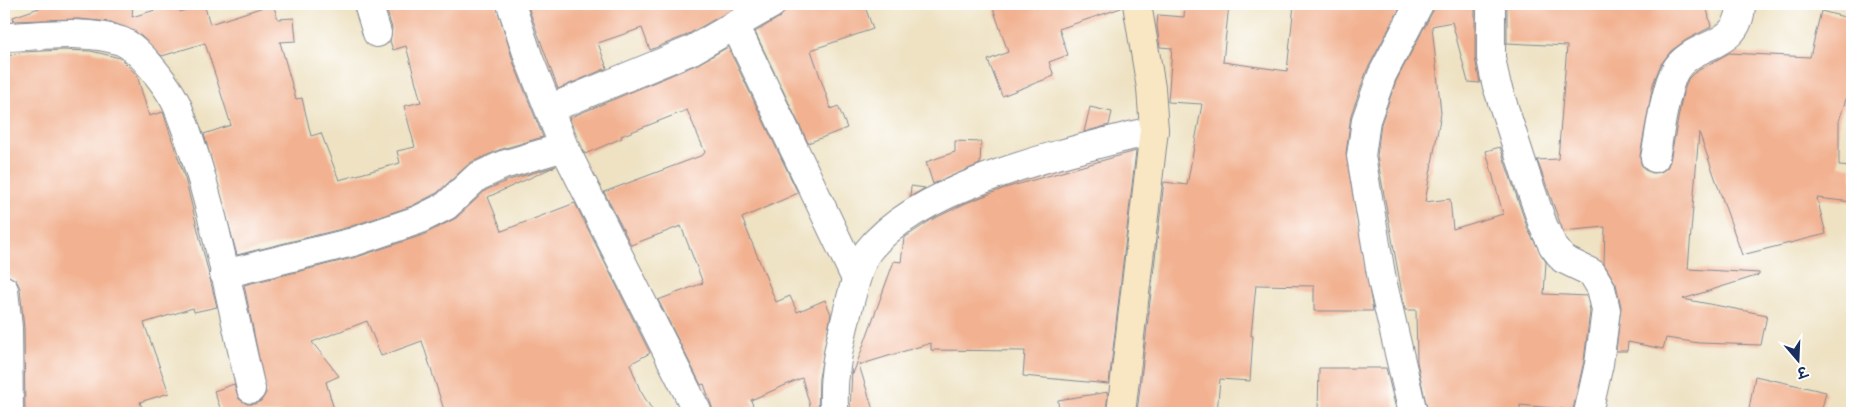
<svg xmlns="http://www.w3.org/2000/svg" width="1856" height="417" font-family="Itim,'Playpen Sans Deva',sans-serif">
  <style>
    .building { fill: #f2b292 }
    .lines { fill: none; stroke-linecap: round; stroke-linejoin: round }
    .street-casing { stroke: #848890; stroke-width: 30 }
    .secondary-casing { stroke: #848890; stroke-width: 30 }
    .street { stroke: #fff; stroke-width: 28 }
    .secondary { stroke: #f9e7c3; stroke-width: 28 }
  </style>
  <rect width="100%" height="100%" fill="#fff"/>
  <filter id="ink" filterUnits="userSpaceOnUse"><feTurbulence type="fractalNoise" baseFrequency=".02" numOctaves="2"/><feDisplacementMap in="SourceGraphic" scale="10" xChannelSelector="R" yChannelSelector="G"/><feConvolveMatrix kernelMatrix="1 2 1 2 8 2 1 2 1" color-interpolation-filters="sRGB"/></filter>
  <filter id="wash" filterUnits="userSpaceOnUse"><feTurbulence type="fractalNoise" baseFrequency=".0096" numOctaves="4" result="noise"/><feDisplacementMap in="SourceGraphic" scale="20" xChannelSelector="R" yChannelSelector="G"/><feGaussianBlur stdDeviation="1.12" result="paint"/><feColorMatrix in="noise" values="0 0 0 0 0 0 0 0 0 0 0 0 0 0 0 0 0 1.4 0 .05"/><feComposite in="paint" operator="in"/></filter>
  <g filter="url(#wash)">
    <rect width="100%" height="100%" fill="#eee2c3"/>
    <g id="blocks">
      <path class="building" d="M37,4H133L132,17L175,4H178L180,12L204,4L210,24L273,4L278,19L294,18L296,41L280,42L296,99L302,98L311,136L321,133L339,180L400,163L397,151L415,147L404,106L421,102L406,46L393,50L390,41L392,28L385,5L496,4L514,64L543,137L499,150L470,163L437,193L412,206L349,227L237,255L204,134L231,125L205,43L162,56L136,32L111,22L78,19L14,21L13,17L39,8Z
        M527,4H731L733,9L685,36L650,50L642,28L598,43L607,68L558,89Z
        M790,4H864L873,29L811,50L831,109L838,106L847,128L808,143L755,32L780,17Z
        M1007,4H1120L1121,8L1059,29L1068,55L1049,62L1054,76L1002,96L988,60L1008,52L993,8Z
        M1185,4H1229L1223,62L1287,71L1294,4H1402L1367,70L1351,115L1346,154L1373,311H1314V286L1256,285L1251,336H1253L1250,381L1220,379L1217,413H1137L1164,182L1187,185L1202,104L1168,102L1172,48L1160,47L1157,26L1158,15L1184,17Z
        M1435,4H1475V58L1480,83L1468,82L1452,22L1432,26L1441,113L1425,202L1450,199L1453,229L1503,214L1486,151L1500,147L1528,230L1546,262L1544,294L1587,296L1590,311L1584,361L1573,410L1520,405V413H1428L1417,362L1416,310H1405L1377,156L1381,124L1396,81L1433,11Z
        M1507,4H1706L1711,27L1686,40L1671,51L1661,64L1653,84L1640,156L1641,164L1645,170L1653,173L1661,172L1667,168L1670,161L1683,93L1688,79L1694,73L1729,53L1810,57L1821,11L1852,19V80L1839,121V166L1852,167V202L1817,198L1826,234L1742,255L1699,132L1688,269L1759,273V275L1683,299L1767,315L1761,345L1699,343L1666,338L1663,349L1628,342L1627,351H1616L1621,307L1616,284L1604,264L1605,227L1563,231L1537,160L1558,159L1567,46L1507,43Z
        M728,47L798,193L742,218L776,302L790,296L797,312L825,300L831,314L819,378L818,413H812L802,378L751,400L753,406L733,413H714L704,384L701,385L658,300L703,283L681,226L631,245L604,192L703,155L705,152L687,110L621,136L622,138L585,154L569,118L698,64Z
        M63,50L91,51L120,58L137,75L149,116L163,112L186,182L212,287L217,307L194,312L193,308L144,323L169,393L140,402L144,413H25L24,328L20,288L16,280L6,275L5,262L4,57L23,52Z
        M1090,107L1112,112L1109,125L1084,132Z
        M955,141L981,142L980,164L933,184L926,162L955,152Z
        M1136,151L1109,384L1023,376L1025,351L931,350V343L859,365L874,413H850L852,369L853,374L894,261L901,262L904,238L931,220L966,203L1005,188Z
        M556,166L488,197L502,231L575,203L650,353L630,364L640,390L654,413H445L422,341L381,356L367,321L312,342L339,376L326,382L335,413H222L214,391L234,384L239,399L247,404H254L261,401L266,393L244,285L357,257L423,235L456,218L486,190L509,180Z
        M911,186L925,188L910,197Z
        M1319,368H1386L1397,413L1318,412Z
        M1755,376L1826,392L1821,413H1772L1749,409Z
        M1108,392L1106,413H1059L1058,400Z"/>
    </g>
  </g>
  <g filter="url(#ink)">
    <use href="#blocks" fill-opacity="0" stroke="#848890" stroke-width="1"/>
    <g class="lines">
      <defs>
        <path id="street" d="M368,4L377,33
          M511,4L529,59L564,147L698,413
          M1491,4V58L1496,83L1526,175L1543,225L1553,246L1563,259L1592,273L1601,288L1606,310L1599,364L1588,413
          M735,25L856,279
          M4,37C41,36 85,29 121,41C140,48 172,91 179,110C213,198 229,297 251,389
          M549,109L692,50L772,4
          M1655,158C1659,138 1665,88 1675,71C1693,40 1740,51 1741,4
          M224,274L353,242L418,220L446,206L477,177L503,165L564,147
          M4,290L8,328L9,413
          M834,413C834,401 833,388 835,375C837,352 856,267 868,251C921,183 1072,151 1154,130
          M1413,413L1382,280L1361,156L1366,120L1382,75L1419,4"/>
        <path id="secondary" d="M1121,413L1154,130L1151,88L1137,4"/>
      </defs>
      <use href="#street" class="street-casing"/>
      <use href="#secondary" class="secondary-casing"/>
      <use href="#street" class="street"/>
      <use href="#secondary" class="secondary"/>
    </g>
  </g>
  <rect width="1856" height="417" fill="none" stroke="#fff" stroke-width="20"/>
  <g transform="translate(1798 360) rotate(161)" stroke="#ffffff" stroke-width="4" paint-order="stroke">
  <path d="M0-4L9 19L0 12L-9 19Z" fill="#1b2f5e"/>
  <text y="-8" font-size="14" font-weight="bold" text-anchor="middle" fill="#1b2f5e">उ</text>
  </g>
</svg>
